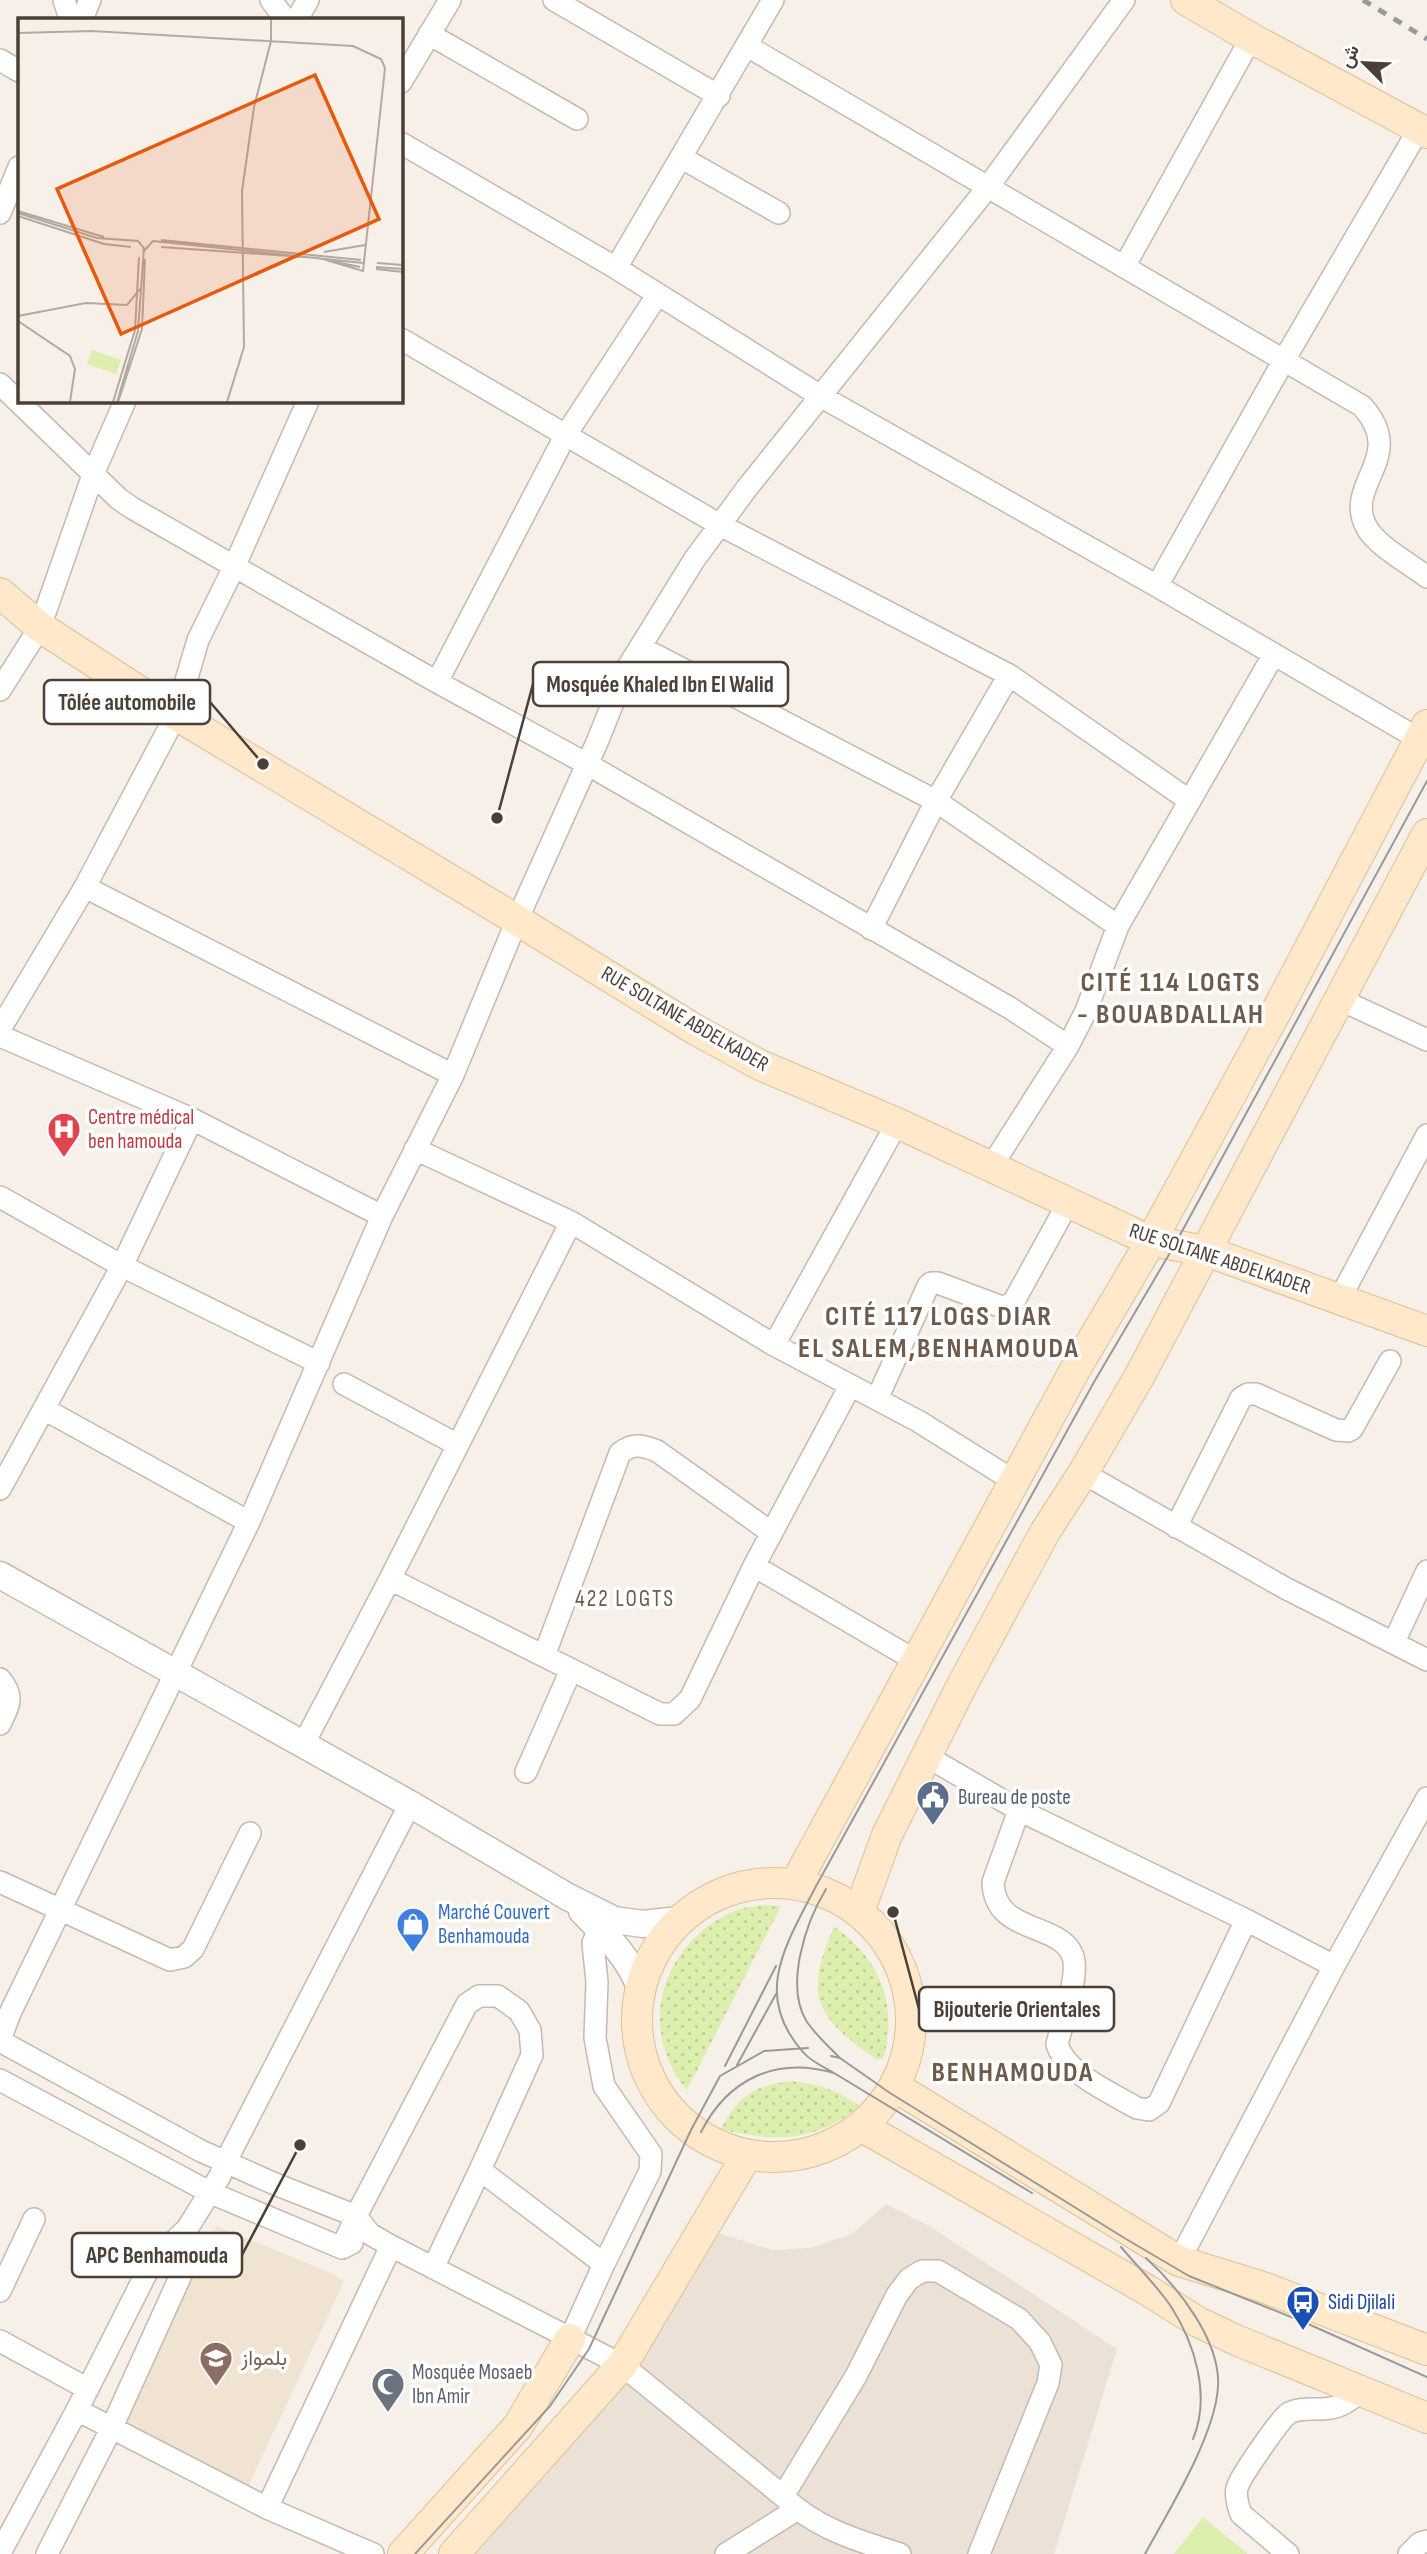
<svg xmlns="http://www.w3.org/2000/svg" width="1427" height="2554" font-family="'Sofia Sans Condensed',Vazirmatn,sans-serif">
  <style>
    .residential { fill: #ebe1d7 }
    .education { fill: #f1e3d2 }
    .grass { fill: url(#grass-dots) }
    .pitch { fill: #dcefae }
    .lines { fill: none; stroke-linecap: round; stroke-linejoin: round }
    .minor-casing { stroke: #c6b9ad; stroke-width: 24 }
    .tertiary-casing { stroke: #c6b9ad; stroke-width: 29 }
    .secondary-casing { stroke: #dfbf96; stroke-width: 32 }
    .minor { stroke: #fff; stroke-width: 21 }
    .tertiary { stroke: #fff; stroke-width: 26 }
    .secondary { stroke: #ffe9ca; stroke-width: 30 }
    .tram { stroke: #999; stroke-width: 2 }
    .rail { stroke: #999; stroke-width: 5; stroke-dasharray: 9 9; stroke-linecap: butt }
    .labels { text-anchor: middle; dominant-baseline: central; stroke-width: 7; stroke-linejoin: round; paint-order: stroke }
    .street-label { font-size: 21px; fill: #4b3f36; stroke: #fff }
    .health-label { font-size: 21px; fill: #be3a42; stroke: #fff; text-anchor: start }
    .service-label { font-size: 21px; fill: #4e5e75; stroke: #fff; text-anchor: start }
    .shop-label { font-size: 21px; fill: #366cbe; stroke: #fff; text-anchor: start }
    .transit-label { font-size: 21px; fill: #164399; stroke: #fff; text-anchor: start }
    .education-label { font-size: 21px; fill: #785e54; stroke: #fff; text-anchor: start }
    .worship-label { font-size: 21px; fill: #5b616d; stroke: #fff; text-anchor: start }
    .neighbourhood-label { font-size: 23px; letter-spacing: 2px; fill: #6f5b4c; stroke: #fff }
    .district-label { font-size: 28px; font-weight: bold; letter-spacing: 2px; fill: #6f5b4c; stroke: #fff }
    .inset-road { fill: none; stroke: #b2a9a1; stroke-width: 2 }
    .view { fill: #e8590c; fill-opacity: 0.15; stroke: #e8590c; stroke-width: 3.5 }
    .inset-edge { fill: none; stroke: #4b3f36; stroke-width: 3.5 }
    .leader { fill: none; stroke: #4b3f36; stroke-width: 2.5 }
    .callout-dot { fill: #4b3f36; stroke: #fff; stroke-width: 2.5 }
    .callout { fill: #fff; stroke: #4b3f36; stroke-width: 2.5 }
    .callout-label { font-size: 23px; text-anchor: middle; font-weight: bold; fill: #4b3f36 }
  </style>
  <defs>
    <pattern id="grass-dots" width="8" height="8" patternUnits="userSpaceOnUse" patternTransform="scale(1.75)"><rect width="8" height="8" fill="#dcefae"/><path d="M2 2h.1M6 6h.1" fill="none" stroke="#bece96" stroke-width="1.8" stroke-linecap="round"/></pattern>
  </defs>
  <rect width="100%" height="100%" fill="#f6f0e9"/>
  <path class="residential" d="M886,2204L931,2227L1117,2349L1054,2554H474L627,2379L718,2233L772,2250L810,2248L852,2234Z"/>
  <path class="education" d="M217,2226L333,2274L344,2282L245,2493L117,2427Z"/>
  <path class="grass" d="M763,1905L781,1906L687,2090C635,2029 662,1944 732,1912C741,1907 753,1907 763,1905Z
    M834,1927C881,1959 897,2003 884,2057L878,2060C816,2018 803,1998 834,1927Z
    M791,2081C820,2085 835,2089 860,2106C816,2142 774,2143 721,2129C739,2096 753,2086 791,2081Z"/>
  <path class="pitch" d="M1203,2517L1248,2554H1174Z"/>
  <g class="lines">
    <defs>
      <path id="minor" d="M64,0L70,19
        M271,0L285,19
        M554,0L719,96
        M82,19L90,0
        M297,19L308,0
        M429,34L577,119
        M747,46L1362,406C1409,458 1342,484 1367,528C1377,546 1410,564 1427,577
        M0,60L19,71
        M401,82L450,0
        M401,143L616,268L822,397L1157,586L1419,739
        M682,158L779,213
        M0,213L19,167
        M1124,267L1251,38
        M616,268L773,0
        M401,339L720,525L1009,675L1190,801
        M0,384L119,499L132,508L437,682L587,764L1010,1008L1068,1046
        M1157,586L1284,360L1419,129
        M640,647L936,801L1118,926
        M437,682L565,436L658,294
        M0,690L40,627L94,472L125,401
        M85,887L453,1075
        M871,929L936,801L1009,675
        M1339,999L1427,1040
        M0,1029L85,887L176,715L198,640L234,567L308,401
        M0,1036L192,1119L382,1216
        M415,1149L571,1222L774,1345L918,1421L1014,1481
        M991,1167L1068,1046L1086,1011L1118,926L1274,654
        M0,1197L122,1266L319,1363
        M1339,1300L1427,1135
        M774,1345L897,1123
        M344,1384L458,1445
        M877,1399L928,1286L931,1283H938L1002,1307L1013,1303L1068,1203
        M44,1409L249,1522
        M1083,1473L1285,1588L1427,1660
        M0,1489L122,1266L192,1119
        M1176,1527L1241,1398L1248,1394H1256L1336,1430L1348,1431L1352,1429L1390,1361
        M754,1566L918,1662
        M390,1579L660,1714H674L690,1699L754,1566L850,1386
        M1394,1642L1427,1571
        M544,1656L620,1453C633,1443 642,1445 657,1451L772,1533
        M0,1679C15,1697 9,1705 0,1724
        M303,1745L390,1579L571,1222
        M926,1756L1019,1810L1246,1920L1334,1966
        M526,1772L571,1670
        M1019,1810L993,1882C994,1934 1058,1922 1072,1954C1081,1972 1062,2024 1057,2044C1065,2073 1111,2093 1137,2108L1149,2110L1159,2103L1246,1920
        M0,1882L170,1960L184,1957L193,1949L250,1833
        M599,1929L593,1943L597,1982L595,2038L604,2086L651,2154L650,2171L604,2264
        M0,2039L11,2011L249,1522L382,1216L453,1075L517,920L598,740L626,670L694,560L747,488L988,187L1124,0
        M0,2041L201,2151L275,2184L356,2216L370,2234L391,2246L622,2365L783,2496C814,2528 859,2541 900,2554
        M0,2080L211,2193L342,2248L352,2243
        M342,2248L356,2216L467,2004L479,1996H498L519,2011L530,2030L532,2055L480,2170L604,2264L570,2339
        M1179,2261L1334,1966L1427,1798
        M433,2268L480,2170
        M0,2291L34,2219
        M0,2341L88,2389
        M77,2410L267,2508L373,2554
        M783,2496L856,2376L897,2295L909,2279L922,2271H938L1019,2319L1040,2342L1051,2365L1048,2383L979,2554
        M267,2508L391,2246
        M1,2551L77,2410L152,2262L187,2229L220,2176L226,2161L410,1804
        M47,2554L112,2427L181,2275L187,2229
        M726,2554L796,2510
        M1288,2554L1241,2514C1238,2506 1235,2497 1237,2488C1240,2477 1280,2419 1289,2413C1303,2406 1317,2411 1331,2408C1344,2406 1353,2397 1364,2391
        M1409,2554L1420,2543L1427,2541"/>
      <path id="tertiary" d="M0,1575L410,1804L568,1897L614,1920L643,1924L679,1920
        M582,1911C605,1935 629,1956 640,1988"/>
      <path id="secondary" d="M1186,0L1251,38L1427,133
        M0,593L40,627L176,715L517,920L696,1030L760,1065L897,1123L1151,1241L1206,1251L1427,1331
        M637 2020a137 137 0 1 1 274 0a137 137 0 1 1-274 0Z
        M795,1884L1076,1368L1151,1241L1277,1010L1427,725
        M859,1912L887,1835L961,1687L1045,1532L1083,1473L1139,1377L1427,834
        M894,2086L1179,2261L1263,2287L1427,2350
        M861,2126L1147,2290L1198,2322L1236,2340L1427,2418
        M403,2554L518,2426L570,2339
        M454,2554L622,2365L747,2155"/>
    </defs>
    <use href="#minor" class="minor-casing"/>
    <use href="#tertiary" class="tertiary-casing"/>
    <use href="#secondary" class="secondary-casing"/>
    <use href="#minor" class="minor"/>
    <use href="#tertiary" class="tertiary"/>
    <use href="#secondary" class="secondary"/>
    <path class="tram" d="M826,1889C806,1922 784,1986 807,2022C816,2035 829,2047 840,2058
      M831,2056L840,2058L890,2093L1126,2239L1189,2276L1306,2323L1427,2377
      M737,2065L776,1994
      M725,2066L776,1966
      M834,2073C824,2067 810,2061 803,2052C752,1995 786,1945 815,1888L1094,1382L1174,1246L1427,781
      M701,2132C728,2079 776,2056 834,2073L1032,2193
      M1121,2247C1137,2266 1156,2285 1170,2305C1195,2343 1211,2396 1193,2439
      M415,2554L550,2406L589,2349L691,2130L720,2076L764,2051L808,2048
      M1145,2554C1169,2510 1215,2436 1218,2387C1221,2341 1178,2287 1146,2258"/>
    <path class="rail" d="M1363,0L1427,39"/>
  </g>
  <defs>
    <symbol id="hospital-pin" viewBox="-11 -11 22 30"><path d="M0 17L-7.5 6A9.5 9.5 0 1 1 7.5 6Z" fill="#e0444e" stroke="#fff"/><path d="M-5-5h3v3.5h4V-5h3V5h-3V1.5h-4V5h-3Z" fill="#fff"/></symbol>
    <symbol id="civic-pin" viewBox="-11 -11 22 30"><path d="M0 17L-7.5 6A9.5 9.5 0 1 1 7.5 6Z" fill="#5c6f8a" stroke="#fff"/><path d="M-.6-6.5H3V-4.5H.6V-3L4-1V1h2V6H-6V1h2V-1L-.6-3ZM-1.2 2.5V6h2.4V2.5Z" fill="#fff"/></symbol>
    <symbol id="shop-pin" viewBox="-11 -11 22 30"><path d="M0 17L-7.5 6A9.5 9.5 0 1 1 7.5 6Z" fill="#3f7fe0" stroke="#fff"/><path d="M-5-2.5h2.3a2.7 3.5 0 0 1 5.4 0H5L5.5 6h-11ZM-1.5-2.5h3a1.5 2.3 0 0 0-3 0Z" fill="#fff"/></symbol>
    <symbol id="bus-pin" viewBox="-11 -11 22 30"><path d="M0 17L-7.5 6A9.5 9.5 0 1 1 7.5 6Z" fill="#1a4fb4" stroke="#fff"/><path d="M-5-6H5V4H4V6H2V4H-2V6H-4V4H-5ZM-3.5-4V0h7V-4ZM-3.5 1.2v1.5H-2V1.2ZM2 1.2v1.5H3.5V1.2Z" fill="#fff"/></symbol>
    <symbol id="school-pin" viewBox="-11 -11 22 30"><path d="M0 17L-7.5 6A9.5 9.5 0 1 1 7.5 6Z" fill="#8d6e63" stroke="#fff"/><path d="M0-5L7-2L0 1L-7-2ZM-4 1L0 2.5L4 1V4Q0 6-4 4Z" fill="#fff"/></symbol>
    <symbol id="mosque-pin" viewBox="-11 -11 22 30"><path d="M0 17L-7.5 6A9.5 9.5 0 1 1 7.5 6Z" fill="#6b7280" stroke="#fff"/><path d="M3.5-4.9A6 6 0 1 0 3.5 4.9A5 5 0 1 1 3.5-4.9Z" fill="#fff"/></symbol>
  </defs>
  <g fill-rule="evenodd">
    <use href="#hospital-pin" x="45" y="1110" width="38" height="52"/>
    <use href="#civic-pin" x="914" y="1778" width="38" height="52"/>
    <use href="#shop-pin" x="394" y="1905" width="38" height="52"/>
    <use href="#bus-pin" x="1284" y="2283" width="38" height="52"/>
    <use href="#school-pin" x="197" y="2339" width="38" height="52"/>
    <use href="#mosque-pin" x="369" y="2365" width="38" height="52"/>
  </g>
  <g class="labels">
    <g class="street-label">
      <text transform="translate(685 1019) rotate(30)">RUE SOLTANE ABDELKADER</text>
      <text transform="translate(1220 1259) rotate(18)">RUE SOLTANE ABDELKADER</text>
    </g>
    <g class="health-label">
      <text x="88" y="1117">Centre médical<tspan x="88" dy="24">ben hamouda</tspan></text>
    </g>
    <g class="service-label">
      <text x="958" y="1797">Bureau de poste</text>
    </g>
    <g class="shop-label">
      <text x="438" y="1912">Marché Couvert<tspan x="438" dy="24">Benhamouda</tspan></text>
    </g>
    <g class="transit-label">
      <text x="1328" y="2302">Sidi Djilali</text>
    </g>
    <g class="education-label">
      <text x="241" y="2358">بلمواز</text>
    </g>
    <g class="worship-label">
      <text x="412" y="2372">Mosquée Mosaeb<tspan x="412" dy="24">Ibn Amir</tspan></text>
    </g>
    <g class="neighbourhood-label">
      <text x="625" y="1599">422 LOGTS</text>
    </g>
    <g class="district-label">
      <text x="1171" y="982">CITÉ 114 LOGTS<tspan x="1171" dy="32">- BOUABDALLAH</tspan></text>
      <text x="939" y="1316">CITÉ 117 LOGS DIAR<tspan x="939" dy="32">EL SALEM,BENHAMOUDA</tspan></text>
      <text x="1013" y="2072">BENHAMOUDA</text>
    </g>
  </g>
  <g transform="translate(18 18)">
    <rect width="385" height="385" fill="#f6f0e9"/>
    <path d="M74,332L103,342L98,356L69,346Z" fill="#dcefae"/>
    <path class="inset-road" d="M0,15L74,13L335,28L363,41L367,50L345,253L308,242M0,193L86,219M0,195L79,220L120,223L126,230L120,313L99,384M0,198L86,226L113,229M143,222L343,242M143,229L300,240L342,249M125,234L135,223L345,245M306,234L347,227M359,245L385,247M358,249L385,251M358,251L385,254M0,298L68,285L109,287L122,271M0,303L52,338L57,351L52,384M95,384L117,312L121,239M100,384L124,311L127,241M209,384L226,329L224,173L236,89L253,23V1"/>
    <path class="view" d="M297,57L361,201L103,316L39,171Z"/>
    <rect width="385" height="385" class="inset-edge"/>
  </g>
  <path class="leader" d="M497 818L533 684M263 764L210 702M893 1912L919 2009M300 2145L242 2255"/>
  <g class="callout-dot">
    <circle cx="497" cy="818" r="7"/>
    <circle cx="263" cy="764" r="7"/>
    <circle cx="893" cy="1912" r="7"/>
    <circle cx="300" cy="2145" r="7"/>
  </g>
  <g class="callout">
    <rect x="533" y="662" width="255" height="44" rx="7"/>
    <rect x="44" y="680" width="166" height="44" rx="7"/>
    <rect x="919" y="1987" width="195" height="44" rx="7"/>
    <rect x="72" y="2233" width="170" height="44" rx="7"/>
  </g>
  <g class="callout-label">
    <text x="660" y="692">Mosquée Khaled Ibn El Walid</text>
    <text x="127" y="710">Tôlée automobile</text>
    <text x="1017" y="2017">Bijouterie Orientales</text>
    <text x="157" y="2263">APC Benhamouda</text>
  </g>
  <g transform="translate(1364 63) rotate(294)" stroke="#ffffff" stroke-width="5" paint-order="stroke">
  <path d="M0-5L12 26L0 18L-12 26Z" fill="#4b3f36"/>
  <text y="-10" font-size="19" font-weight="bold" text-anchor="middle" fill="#4b3f36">ش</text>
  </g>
</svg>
